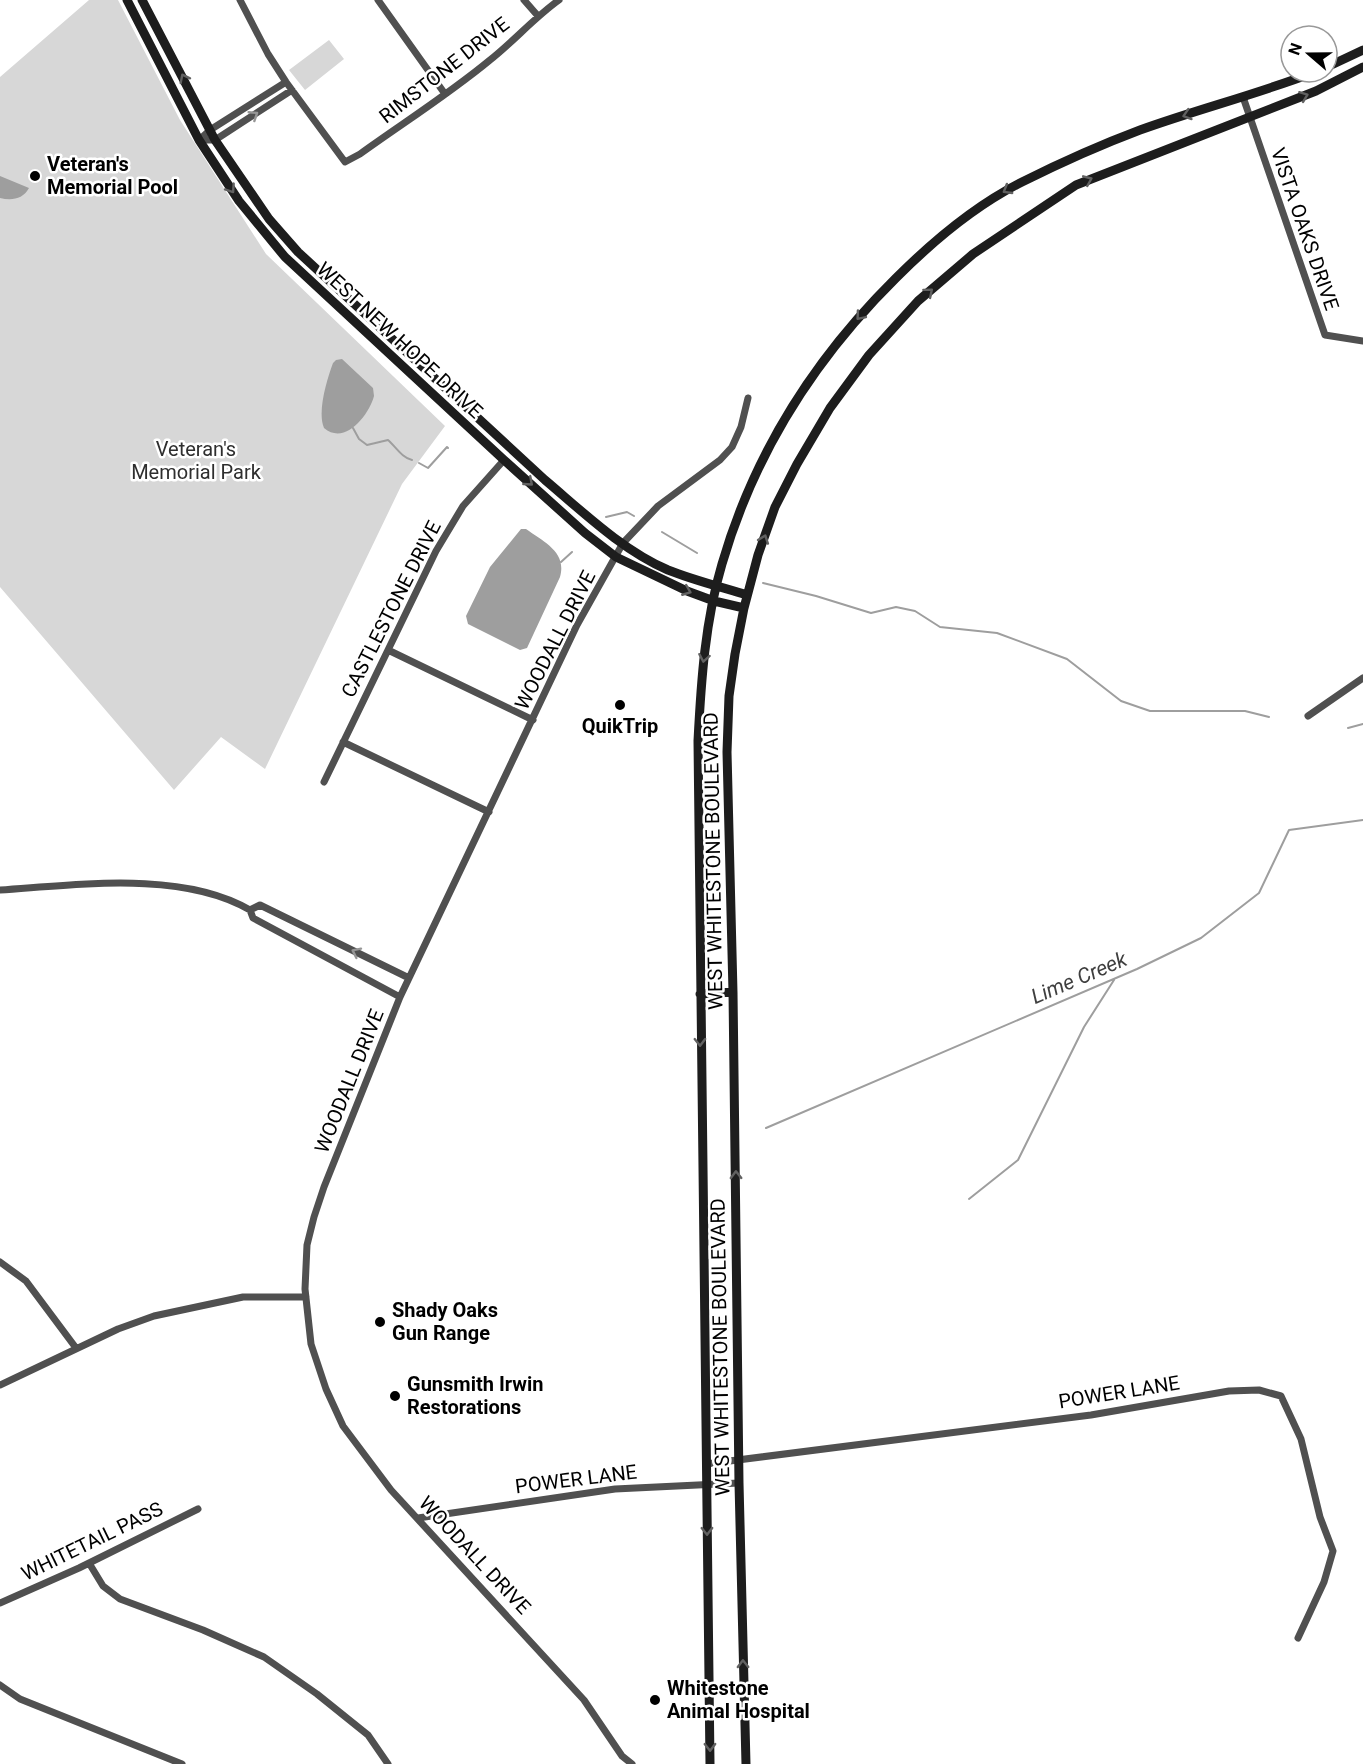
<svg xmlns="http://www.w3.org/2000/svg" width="1363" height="1764" font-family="Roboto,sans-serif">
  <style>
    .green { fill: #d7d7d7 }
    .water { fill: #9e9e9e }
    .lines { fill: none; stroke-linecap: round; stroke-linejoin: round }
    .stream { stroke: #9e9e9e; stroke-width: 2 }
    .minor { stroke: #505050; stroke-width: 7 }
    .secondary { stroke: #1d1d1d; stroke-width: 9 }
    .oneway { stroke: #616161 }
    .oneway2 { stroke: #969696 }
    .poi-dot { fill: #000; stroke: #fff; stroke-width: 2 }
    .labels { text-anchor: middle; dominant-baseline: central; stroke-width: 5; stroke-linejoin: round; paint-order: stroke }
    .street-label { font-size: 20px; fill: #000; stroke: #fff }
    .poi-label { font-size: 20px; font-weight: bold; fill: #000; stroke: #fff; text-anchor: start }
    .park-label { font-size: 20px; fill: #2e2e2e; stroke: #fff }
    .water-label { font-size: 21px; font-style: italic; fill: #3f3f3f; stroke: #fff }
  </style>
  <rect width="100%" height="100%" fill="#fff"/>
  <path class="green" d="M89,0H118L180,120L266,254L445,426L402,484L265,769L221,737L174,790L0,587V77Z
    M329,40L344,59L305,90L289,70Z"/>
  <path class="water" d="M0,176L29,188C23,199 12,201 0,198Z
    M342,359L373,388L374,396C369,415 345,446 324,428C317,412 327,379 333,363L336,360Z
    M521,529H526C544,542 567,552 560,577L527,648L520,650L468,624L466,616L490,567Z"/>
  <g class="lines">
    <path class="stream" d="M353,428L359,439L367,445L388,440C396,447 402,458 412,460
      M419,463L428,468L447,447L448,448
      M606,517L627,512L634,516
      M662,532L697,553
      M561,562L572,552
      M763,583L816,596L871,613L896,607L915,611L940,627L997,633L1067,659L1121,701L1150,711H1245L1269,717
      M1348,728L1363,724
      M766,1128L1137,969L1201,938L1259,893L1289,830L1363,820
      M969,1199L1018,1160L1084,1027L1114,980"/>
    <path class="minor" d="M240,0L268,54L286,82L345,162L360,154C403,123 449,94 490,60C514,41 534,18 559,0
      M378,0L445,94
      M524,0L538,16
      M1243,97L1325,335L1363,341
      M199,140H215L292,90
      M199,140L210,130L286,82
      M388,650L533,720
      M1308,716L1363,678
      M343,742L489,812
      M324,782L436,551L463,506L504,460
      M0,890C76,885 182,870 250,910L253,918L400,997
      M250,910L260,905L409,978
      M0,1262L26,1281L76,1348
      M0,1385L118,1329L154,1316L243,1297H306
      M706,1464L1091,1415L1229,1391L1259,1390L1281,1396L1301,1439L1320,1517L1333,1551L1324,1582L1298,1638
      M418,1518L615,1489L739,1483
      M89,1563L103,1586L120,1599L203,1630L264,1657L317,1694L368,1735L388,1764
      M0,1603L79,1568L198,1509
      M0,1685L20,1699L182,1764
      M632,1764L622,1756L584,1700L391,1490L343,1426L326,1389L311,1344L305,1289L307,1245L314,1217L324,1187L400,997L577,625L623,543L658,506L720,460L732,447L741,427L748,398"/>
    <path class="secondary" d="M127,0L199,140L239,201L285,257L504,460L585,533L616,557L687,591L714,601L744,608
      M142,0L215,140L269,219L298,252L545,480C583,512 622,550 668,570C693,580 721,587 747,595
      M1327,67L1363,50
      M700,994L733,992
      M710,1764L698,741C701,682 705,621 722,564C754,454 815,358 896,278C933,241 974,206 1022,182C1060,163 1100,145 1140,130C1198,109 1258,94 1315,72
      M746,1764L739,1483L733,992L727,752L729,696L735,654L744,608L758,555L775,507L797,464L830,408L869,355L918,301L973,254L1076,185L1316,91L1363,67"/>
  </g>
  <defs><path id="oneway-chevron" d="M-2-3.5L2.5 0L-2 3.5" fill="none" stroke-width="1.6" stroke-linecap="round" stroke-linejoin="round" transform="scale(1.5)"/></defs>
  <g class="oneway">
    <use href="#oneway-chevron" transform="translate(184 78) rotate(-117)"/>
    <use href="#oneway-chevron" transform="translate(1304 96) rotate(-21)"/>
    <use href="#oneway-chevron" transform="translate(1187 115) rotate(162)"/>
    <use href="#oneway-chevron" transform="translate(1088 180) rotate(-23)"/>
    <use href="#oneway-chevron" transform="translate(231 189) rotate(56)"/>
    <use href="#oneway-chevron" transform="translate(1007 190) rotate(149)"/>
    <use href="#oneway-chevron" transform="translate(929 292) rotate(-40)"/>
    <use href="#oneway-chevron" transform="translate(860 316) rotate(130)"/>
    <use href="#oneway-chevron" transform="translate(529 482) rotate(41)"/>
    <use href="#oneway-chevron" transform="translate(764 539) rotate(-70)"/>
    <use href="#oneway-chevron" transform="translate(687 591) rotate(22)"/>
    <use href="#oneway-chevron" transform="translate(704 658) rotate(100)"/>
    <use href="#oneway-chevron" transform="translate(700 1042) rotate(89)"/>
    <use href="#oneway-chevron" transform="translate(736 1175) rotate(-91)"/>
    <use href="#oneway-chevron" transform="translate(707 1531) rotate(89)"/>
    <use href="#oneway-chevron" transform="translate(743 1664) rotate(-91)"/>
    <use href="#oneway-chevron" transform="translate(710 1747) rotate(89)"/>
  </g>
  <g class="oneway2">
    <use href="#oneway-chevron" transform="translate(254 115) rotate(-33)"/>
    <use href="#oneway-chevron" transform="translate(356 952) rotate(-154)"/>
  </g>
  <g class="poi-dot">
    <circle cx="35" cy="176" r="6"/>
    <circle cx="620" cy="705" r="6"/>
    <circle cx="380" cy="1322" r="6"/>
    <circle cx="395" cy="1396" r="6"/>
    <circle cx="655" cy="1700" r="6"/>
  </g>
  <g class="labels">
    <g class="street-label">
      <text transform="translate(444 70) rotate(-38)">RIMSTONE DRIVE</text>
      <text transform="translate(1305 229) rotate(71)">VISTA OAKS DRIVE</text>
      <text transform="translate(400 340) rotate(43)">WEST NEW HOPE DRIVE</text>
      <text transform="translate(391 609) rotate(-63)">CASTLESTONE DRIVE</text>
      <text transform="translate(555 640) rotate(-63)">WOODALL DRIVE</text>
      <text transform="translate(713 861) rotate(-91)">WEST WHITESTONE BOULEVARD</text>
      <text transform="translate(349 1081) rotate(-68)">WOODALL DRIVE</text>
      <text transform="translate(720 1347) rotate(-91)">WEST WHITESTONE BOULEVARD</text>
      <text transform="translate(1119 1392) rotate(-9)">POWER LANE</text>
      <text transform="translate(576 1479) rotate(-7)">POWER LANE</text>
      <text transform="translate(92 1541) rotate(-26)">WHITETAIL PASS</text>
      <text transform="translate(475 1555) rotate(47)">WOODALL DRIVE</text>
    </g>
    <g class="poi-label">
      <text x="47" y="164">Veteran's<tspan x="47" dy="23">Memorial Pool</tspan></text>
      <text x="620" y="726" text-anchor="middle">QuikTrip</text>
      <text x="392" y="1310">Shady Oaks<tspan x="392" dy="23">Gun Range</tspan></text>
      <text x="407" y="1384">Gunsmith Irwin<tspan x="407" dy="23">Restorations</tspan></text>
      <text x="667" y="1688">Whitestone<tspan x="667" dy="23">Animal Hospital</tspan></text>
    </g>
    <g class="park-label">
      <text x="196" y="449">Veteran's<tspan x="196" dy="23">Memorial Park</tspan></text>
    </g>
    <g class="water-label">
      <text transform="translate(1079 978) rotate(-23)">Lime Creek</text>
    </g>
  </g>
  <g transform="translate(1309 54) rotate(290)"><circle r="28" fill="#ffffff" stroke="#999999" stroke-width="1.5"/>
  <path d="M0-4.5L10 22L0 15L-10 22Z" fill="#000000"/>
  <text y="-9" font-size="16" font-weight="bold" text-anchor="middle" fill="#000000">N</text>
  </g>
</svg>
